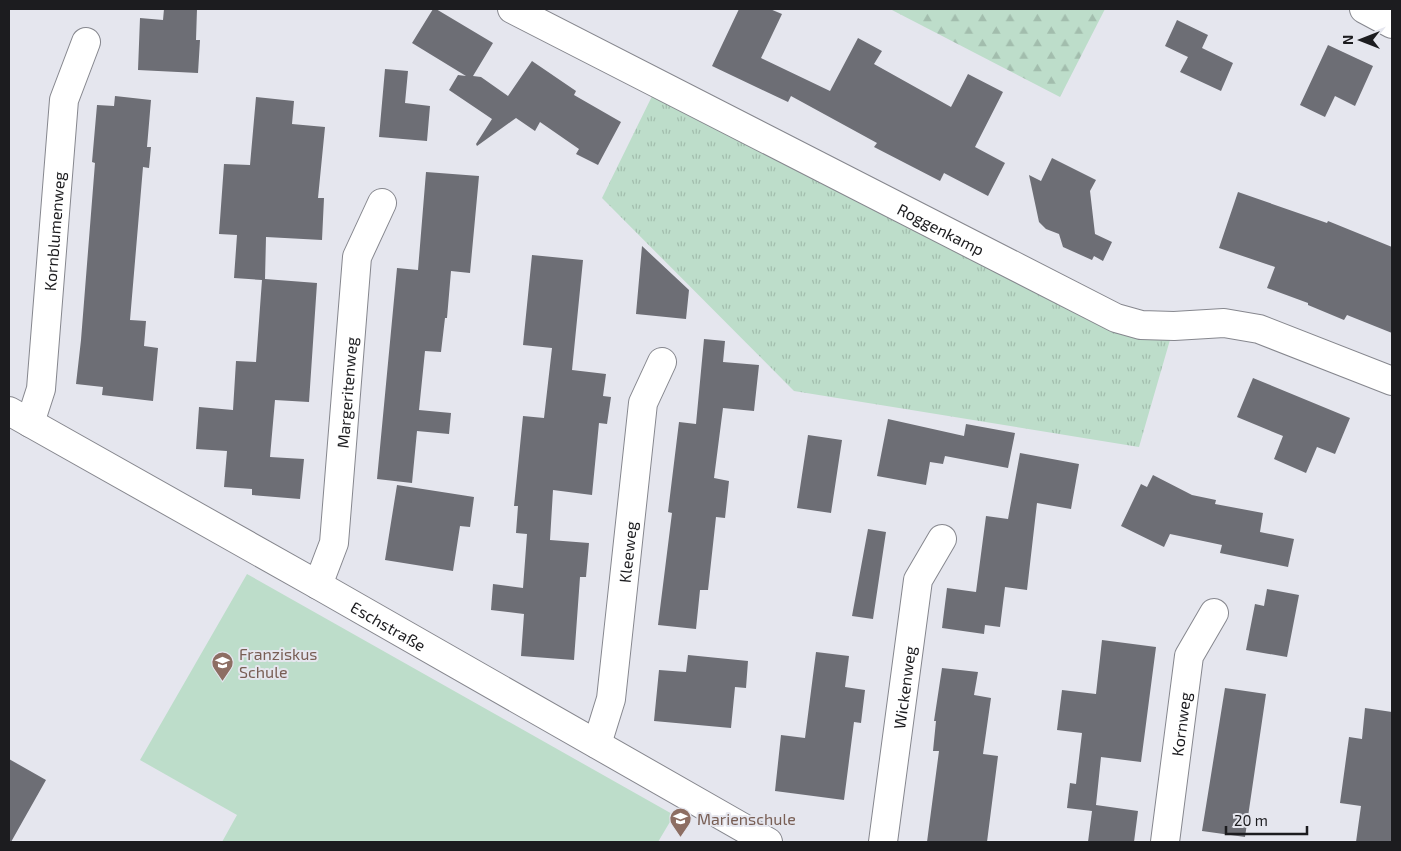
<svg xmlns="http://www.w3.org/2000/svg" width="1401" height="851" font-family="'Exo 2',sans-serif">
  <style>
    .grass { fill: #bdddca }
    .forest { fill: url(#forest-firs) }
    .park { fill: url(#park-tufts) }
    .building { fill: #6d6e75 }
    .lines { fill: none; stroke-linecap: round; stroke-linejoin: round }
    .minor-casing { stroke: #86878e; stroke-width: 30 }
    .secondary-casing { stroke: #86878e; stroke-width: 30 }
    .minor { stroke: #fff; stroke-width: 28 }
    .secondary { stroke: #fff; stroke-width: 28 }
    .labels { text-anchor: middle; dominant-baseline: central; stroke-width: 4; stroke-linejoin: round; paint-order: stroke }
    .street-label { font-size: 16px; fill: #1c1c1f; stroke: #e5e6ee }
    .education-label { font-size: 16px; fill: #785e54; stroke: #e5e6ee; text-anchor: start }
  </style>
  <defs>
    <pattern id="forest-firs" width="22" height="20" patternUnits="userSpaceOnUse" patternTransform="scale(1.25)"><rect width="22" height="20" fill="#bdddca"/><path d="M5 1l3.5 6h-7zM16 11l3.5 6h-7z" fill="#a2bdad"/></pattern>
    <pattern id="park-tufts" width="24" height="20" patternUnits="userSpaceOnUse" patternTransform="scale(1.25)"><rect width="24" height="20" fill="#bdddca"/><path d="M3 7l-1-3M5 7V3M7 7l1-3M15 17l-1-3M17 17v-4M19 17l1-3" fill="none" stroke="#a2bdad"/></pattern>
  </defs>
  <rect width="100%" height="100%" fill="#e5e6ee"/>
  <path class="grass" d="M247,574L674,815L658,842H222L237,815L140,760Z"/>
  <path class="forest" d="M890,9H1105L1060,97Z"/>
  <path class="park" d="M658,84L1116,318L1174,326L1139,447L794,391L602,198Z"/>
  <path class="building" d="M164,9H197L196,40H200L198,73L138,70L140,18L163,20Z
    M433,9H436L493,43L473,76L481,77L508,96L532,61L576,91L574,95L621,122L598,165L576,154L579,149L540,122L535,131L516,118L477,146L476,144L492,119L449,90L458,75L466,76L412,43Z
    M739,9H770L782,14L761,58L830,91L858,38L882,51L874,64L951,107L968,74L1003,92L975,147L1005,163L988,196L944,173L940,181L874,147L877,143L791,96L788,102L712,66Z
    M1177,20L1208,35L1202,48L1233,63L1221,91L1180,72L1188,57L1165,46Z
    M1328,45L1373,66L1355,106L1335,96L1325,117L1300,105Z
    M385,69L408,71L405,103L430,106L427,141L379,137Z
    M115,96L151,100L147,147H151L149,168L143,167L130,320L146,321L144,346L158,348L153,401L102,395L103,387L76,384L81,340L95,163L92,162L97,105L114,106Z
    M256,97L294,101L292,124L325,127L318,198H324L322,240L266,237L265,279L317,283L309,402L275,400L270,457L304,459L300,499L252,495V489L224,487L227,451L196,449L199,407L233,410L236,361L256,362L262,280L234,278L237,235L219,234L224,164L250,165Z
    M1052,158L1096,180L1090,191L1095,234L1112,242L1103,261L1094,256L1092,260L1063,247L1059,234L1046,229L1039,222L1029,175L1041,181Z
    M426,172L479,176L470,273L451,271L447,318H445L441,352L425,351L419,410L451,413L449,434L417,431L412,483L377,479L397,268L418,270Z
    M1238,192L1327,223L1328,221L1392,247V333L1347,315L1344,320L1308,305V303L1267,288L1275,267L1219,248Z
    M642,246L689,290L686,319L636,314Z
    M532,255L583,260L572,370L606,374L603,396L611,397L607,424L599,423L592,495L553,490L550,540L589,543L586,577H580L574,660L521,656L524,614L491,610L493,584L523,588L527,534L516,533L518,506H514L523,416L544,418L552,348L523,345Z
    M704,339L725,341L723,362L759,365L754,411L723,408L714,478L729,481L725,518L716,517L708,590H700L696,629L658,625L672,513L668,512L679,422L696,424Z
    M1253,378L1350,418L1335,454L1317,447L1306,473L1274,459L1283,436L1237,417Z
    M888,419L964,436L966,424L1015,433L1008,468L945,456L943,464L930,462L926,485L877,476Z
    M808,435L842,440L831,513L797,508Z
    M1020,453L1079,464L1071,509L1037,503L1027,590L1005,587L1000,627L985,625L984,634L942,628L947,588L976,592L986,516L1008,519Z
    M1153,475L1192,495L1216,500L1215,504L1263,513L1260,532L1294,539L1288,567L1220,553L1222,545L1170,534L1164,547L1121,526L1141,484L1147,487Z
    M397,485L474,497L470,527L460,526L453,571L385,560Z
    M868,529L886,532L873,619L852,616Z
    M1267,589L1299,595L1287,657L1246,650L1255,604L1264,606Z
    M1102,640L1156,647L1141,762L1101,757L1096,805L1138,811L1134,842H1088L1092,811L1067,808L1070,783L1076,784L1082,733L1057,730L1062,690L1096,694Z
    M816,652L849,656L845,687L865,690L861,723L854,722L844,800L775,791L781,735L805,738Z
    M688,655L748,661L746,688L735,687L731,728L654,721L659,670L686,672Z
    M942,668L978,672L974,695L991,698L983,754L998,756L987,842H927L939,751H933L936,721H934Z
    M1225,688L1266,694L1245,837L1202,831Z
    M1365,708L1392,712V842H1356L1361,806L1340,803L1349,737L1362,739Z
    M9,759L46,780L11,842H9Z"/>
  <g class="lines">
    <defs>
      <g id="minor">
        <path id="s1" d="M512,9L1116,318L1141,325L1174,326L1224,323L1259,329L1392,381"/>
        <path id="s2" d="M9,411L318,585L768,842"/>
        <path id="s3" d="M30,423L41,389L64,100L86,42"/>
        <path id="s4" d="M318,585L334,543L357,257L382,203"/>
        <path id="s5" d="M597,744L611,699L643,403L662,362"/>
        <path id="s6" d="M883,842L918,580L942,539"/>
        <path id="s7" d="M1165,842L1189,656L1214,613"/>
      </g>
      <path id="secondary" d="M1364,9L1392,24"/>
    </defs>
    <use href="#minor" class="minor-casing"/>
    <use href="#secondary" class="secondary-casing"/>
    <use href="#minor" class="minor"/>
    <use href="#secondary" class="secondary"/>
  </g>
  <defs>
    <symbol id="school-pin" viewBox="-11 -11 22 30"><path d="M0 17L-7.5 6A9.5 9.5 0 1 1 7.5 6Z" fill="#8d6e63" stroke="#e5e6ee"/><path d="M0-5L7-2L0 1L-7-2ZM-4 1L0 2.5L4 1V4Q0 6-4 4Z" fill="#fff"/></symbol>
  </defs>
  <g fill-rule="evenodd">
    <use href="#school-pin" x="210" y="650" width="25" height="34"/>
    <use href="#school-pin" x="668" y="806" width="25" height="34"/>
  </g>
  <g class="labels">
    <g class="street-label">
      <text stroke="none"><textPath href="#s1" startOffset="482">Roggenkamp</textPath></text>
      <text stroke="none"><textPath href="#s3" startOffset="194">Kornblumenweg</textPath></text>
      <text stroke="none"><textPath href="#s4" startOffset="196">Margeritenweg</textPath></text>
      <text stroke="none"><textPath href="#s5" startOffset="195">Kleeweg</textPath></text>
      <text stroke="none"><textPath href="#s2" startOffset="436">Eschstraße</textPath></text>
      <text stroke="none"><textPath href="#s6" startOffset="156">Wickenweg</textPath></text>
      <text stroke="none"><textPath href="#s7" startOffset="119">Kornweg</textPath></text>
    </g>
    <g class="education-label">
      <text x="239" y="653">Franziskus<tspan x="239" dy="18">Schule</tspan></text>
      <text x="697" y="818">Marienschule</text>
    </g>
  </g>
  <rect width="1401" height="851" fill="none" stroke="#1c1c1f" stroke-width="20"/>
  <g transform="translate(1361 40) rotate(270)" stroke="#e5e6ee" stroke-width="4" paint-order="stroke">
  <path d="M0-4L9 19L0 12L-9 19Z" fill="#1c1c1f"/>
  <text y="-8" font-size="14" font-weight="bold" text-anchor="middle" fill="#1c1c1f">N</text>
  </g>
  <path d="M1226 826v8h81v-8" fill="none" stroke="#1c1c1f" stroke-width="2.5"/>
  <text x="1234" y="826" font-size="15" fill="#1c1c1f" stroke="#e5e6ee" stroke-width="4" paint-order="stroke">20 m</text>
</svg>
